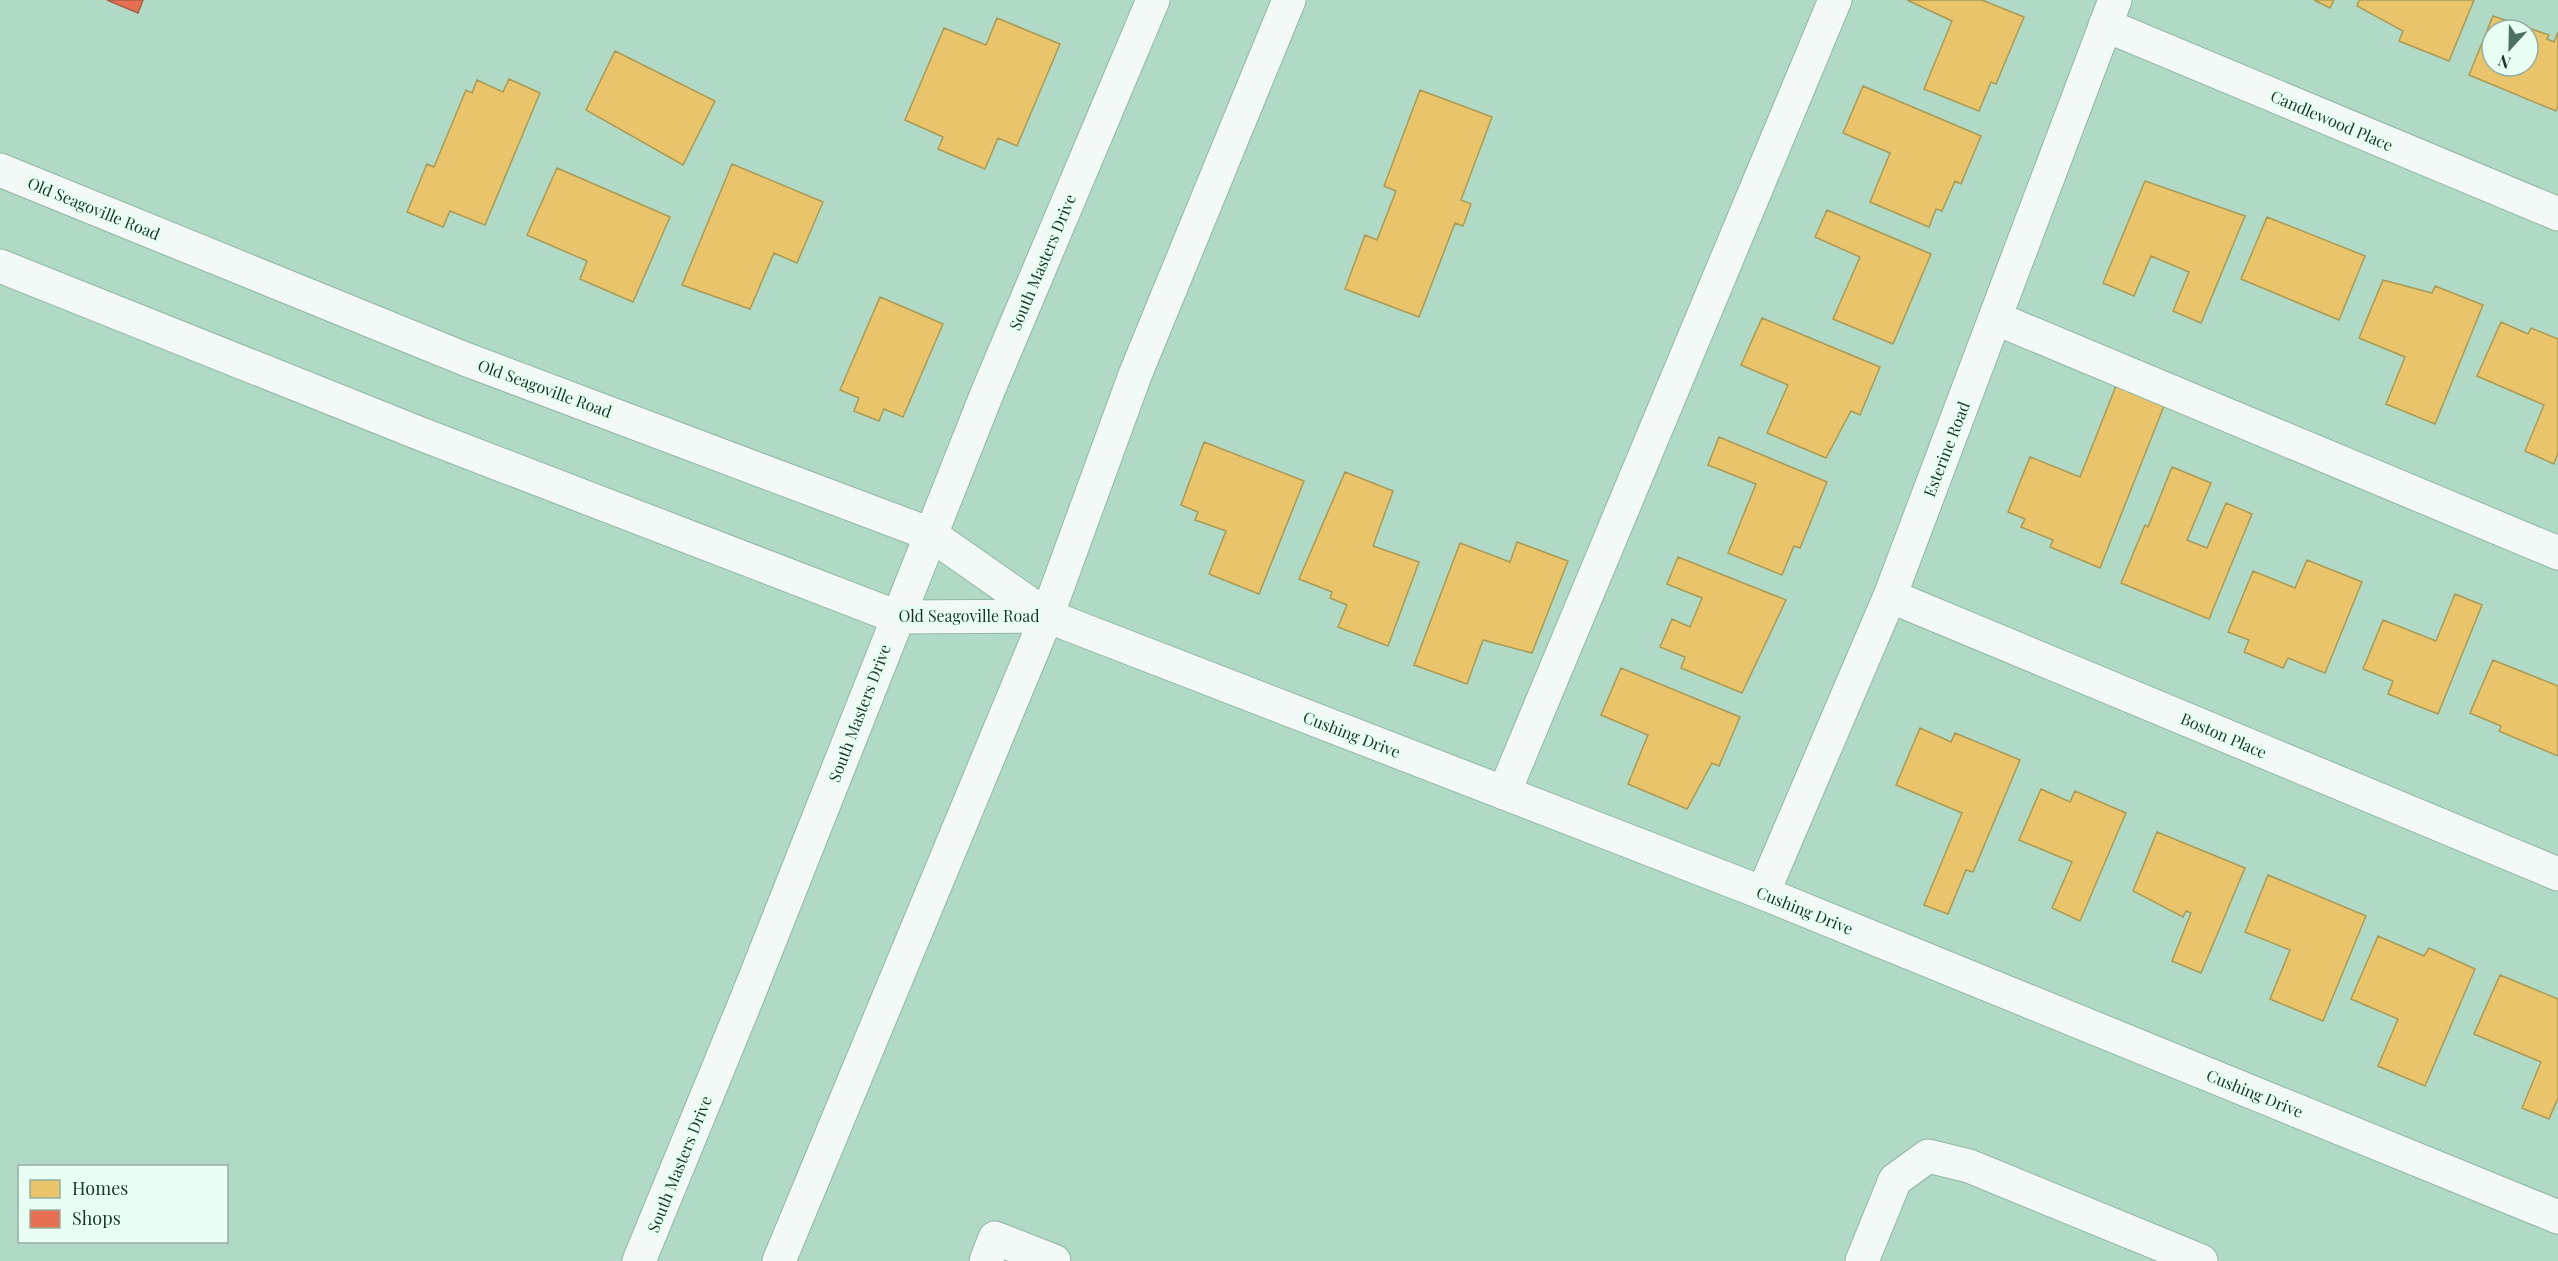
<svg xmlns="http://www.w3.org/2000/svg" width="2558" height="1261" font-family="'Playfair Display',serif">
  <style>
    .homes { fill: #e9c46a; stroke: #aa9a56; stroke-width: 1.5; fill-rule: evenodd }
    .shops { fill: #e76f51; stroke: #a95e45; stroke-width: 1.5 }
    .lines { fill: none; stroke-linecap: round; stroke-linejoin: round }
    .minor-casing { stroke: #94b6a5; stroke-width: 35 }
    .major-casing { stroke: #94b6a5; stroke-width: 35 }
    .minor { stroke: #f3f9f6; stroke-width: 33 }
    .major { stroke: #f3f9f6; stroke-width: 33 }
    .labels { text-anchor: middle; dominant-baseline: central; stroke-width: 6; stroke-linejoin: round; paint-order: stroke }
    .street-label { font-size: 16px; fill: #173729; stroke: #e9fff3 }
  </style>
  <rect width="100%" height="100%" fill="#b0dac5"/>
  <path class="homes" d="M1907,0H1982L2024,17L1996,84L1991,82L1979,111L1924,89L1952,21Z
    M2314,0H2334L2330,8Z
    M2359,0H2474L2449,61L2399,41L2403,31L2357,6Z
    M2493,16L2549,35L2547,39L2554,42L2558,32V106L2556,111L2469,75ZM2492,30H2528V66H2492Z
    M997,18L1060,44L1017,146L998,138L985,169L938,149L943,137L905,120L944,28L986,45Z
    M615,51L715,101L683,165L586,110Z
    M509,79L540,93L485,225L450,211L443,227L407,212L427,164L434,167L466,90L472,93L477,80L503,92Z
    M1863,86L1981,136L1961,184L1955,181L1942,211L1936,209L1929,227L1870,202L1890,153L1843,133Z
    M1420,90L1492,117L1461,200L1471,204L1463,226L1455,223L1419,317L1345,289L1365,235L1377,240L1396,191L1384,186Z
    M732,164L823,202L797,263L774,253L750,309L682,285Z
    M557,168L670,217L633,302L580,279L587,261L527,235Z
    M2145,181L2245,216L2201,323L2173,311L2189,272L2151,256L2134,296L2103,283Z
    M1827,210L1931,254L1893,344L1833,319L1860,257L1815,237Z
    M2267,217L2365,256L2339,320L2241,279Z
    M2383,280L2432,293L2435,286L2483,305L2435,424L2386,404L2405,357L2359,338Z
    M880,297L943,324L903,417L884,409L879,421L854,411L859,398L840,390Z
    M1762,318L1880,367L1860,415L1851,411L1826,458L1767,433L1788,385L1741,365Z
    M2501,322L2528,334L2531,328L2558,339V453L2554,464L2525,451L2544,405L2477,376Z
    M2116,386L2164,406L2100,568L2050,547L2053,540L2021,527L2025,519L2008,512L2030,457L2080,477Z
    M1719,437L1827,482L1800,548L1794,546L1782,575L1728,553L1756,484L1708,465Z
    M1204,442L1304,481L1259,594L1209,574L1226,531L1195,520L1198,512L1181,505Z
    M2172,467L2211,483L2187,540L2207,548L2226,503L2252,514L2209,619L2121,583L2145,525L2148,527Z
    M1345,472L1393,491L1373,546L1419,562L1388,646L1338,627L1347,605L1330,598L1332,592L1299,579Z
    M1517,542L1568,561L1532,653L1483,640L1467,684L1414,665L1460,543L1510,562Z
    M1678,557L1786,600L1742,693L1681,668L1685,657L1660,647L1672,619L1690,627L1702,598L1667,584Z
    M2307,560L2362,582L2325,673L2288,658L2283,668L2244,652L2249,640L2228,632L2253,571L2295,588Z
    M2455,594L2482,605L2438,714L2388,694L2393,681L2363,669L2383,620L2436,641Z
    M2493,660L2558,686V756L2499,731L2501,726L2470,713Z
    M1621,668L1740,717L1719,766L1712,763L1687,809L1628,784L1648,735L1601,715Z
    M1920,728L1951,742L1955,733L2020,760L1973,872L1966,870L1948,914L1924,905L1962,813L1896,785Z
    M2041,789L2070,802L2075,791L2126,813L2080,921L2052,908L2072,862L2019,840Z
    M2157,832L2245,868L2201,973L2172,961L2191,913L2186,911L2183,917L2133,891Z
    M2268,875L2366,916L2323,1021L2270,999L2290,950L2245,932Z
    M2378,936L2424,956L2429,948L2475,969L2425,1086L2378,1066L2398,1019L2351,999Z
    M2500,975L2558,999V1098L2549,1119L2522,1108L2541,1062L2474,1034Z"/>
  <path class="shops" d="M107,0H143L138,13Z"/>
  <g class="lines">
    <defs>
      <path id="minor" d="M2105,25L2558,214
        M1995,318L2558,553
        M1890,596L2558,874
        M1047,616L1763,893L2558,1217
        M1504,793L1835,0
        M1763,893L1890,596L2115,0
        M986,1261L995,1238L1054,1261
        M1862,1261L1895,1180L1928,1156L1969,1166L2201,1261"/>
      <path id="major" d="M0,170L465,359L930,534L1047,616
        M0,266L421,434L897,617L1047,616
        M639,1261L747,998L988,391L1153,0
        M779,1261L1047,616L1135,375L1289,0"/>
    </defs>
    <use href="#minor" class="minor-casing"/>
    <use href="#major" class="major-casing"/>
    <use href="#minor" class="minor"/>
    <use href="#major" class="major"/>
  </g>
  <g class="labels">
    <g class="street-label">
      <text transform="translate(2332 120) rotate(23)">Candlewood Place</text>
      <text transform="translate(94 208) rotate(22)">Old Seagoville Road</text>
      <text transform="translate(1042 262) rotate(-67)">South Masters Drive</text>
      <text transform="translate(545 388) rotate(20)">Old Seagoville Road</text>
      <text transform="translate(1946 449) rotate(-69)">Esterine Road</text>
      <text x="969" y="615">Old Seagoville Road</text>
      <text transform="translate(859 713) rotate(-69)">South Masters Drive</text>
      <text transform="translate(1352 734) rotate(21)">Cushing Drive</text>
      <text transform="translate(2224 735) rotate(23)">Boston Place</text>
      <text transform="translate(1805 910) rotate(22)">Cushing Drive</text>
      <text transform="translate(2255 1093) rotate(22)">Cushing Drive</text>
      <text transform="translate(679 1164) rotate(-68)">South Masters Drive</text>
    </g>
  </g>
  <rect x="18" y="1165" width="210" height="78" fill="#e9fff3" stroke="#95afa2" stroke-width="1.5"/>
  <rect x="30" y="1180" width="30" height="18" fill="#e9c46a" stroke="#95afa2" stroke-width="1.5"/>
  <text x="72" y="1195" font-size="18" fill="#173729">Homes</text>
  <rect x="30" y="1210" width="30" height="18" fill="#e76f51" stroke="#95afa2" stroke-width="1.5"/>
  <text x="72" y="1225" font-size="18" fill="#173729">Shops</text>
  <g transform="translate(2510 48) rotate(202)"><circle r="28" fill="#e9fff3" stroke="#95afa2" stroke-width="1.5"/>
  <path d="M0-4.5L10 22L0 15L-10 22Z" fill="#4d7060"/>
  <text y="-9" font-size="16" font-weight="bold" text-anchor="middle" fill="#173729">N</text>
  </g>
</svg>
